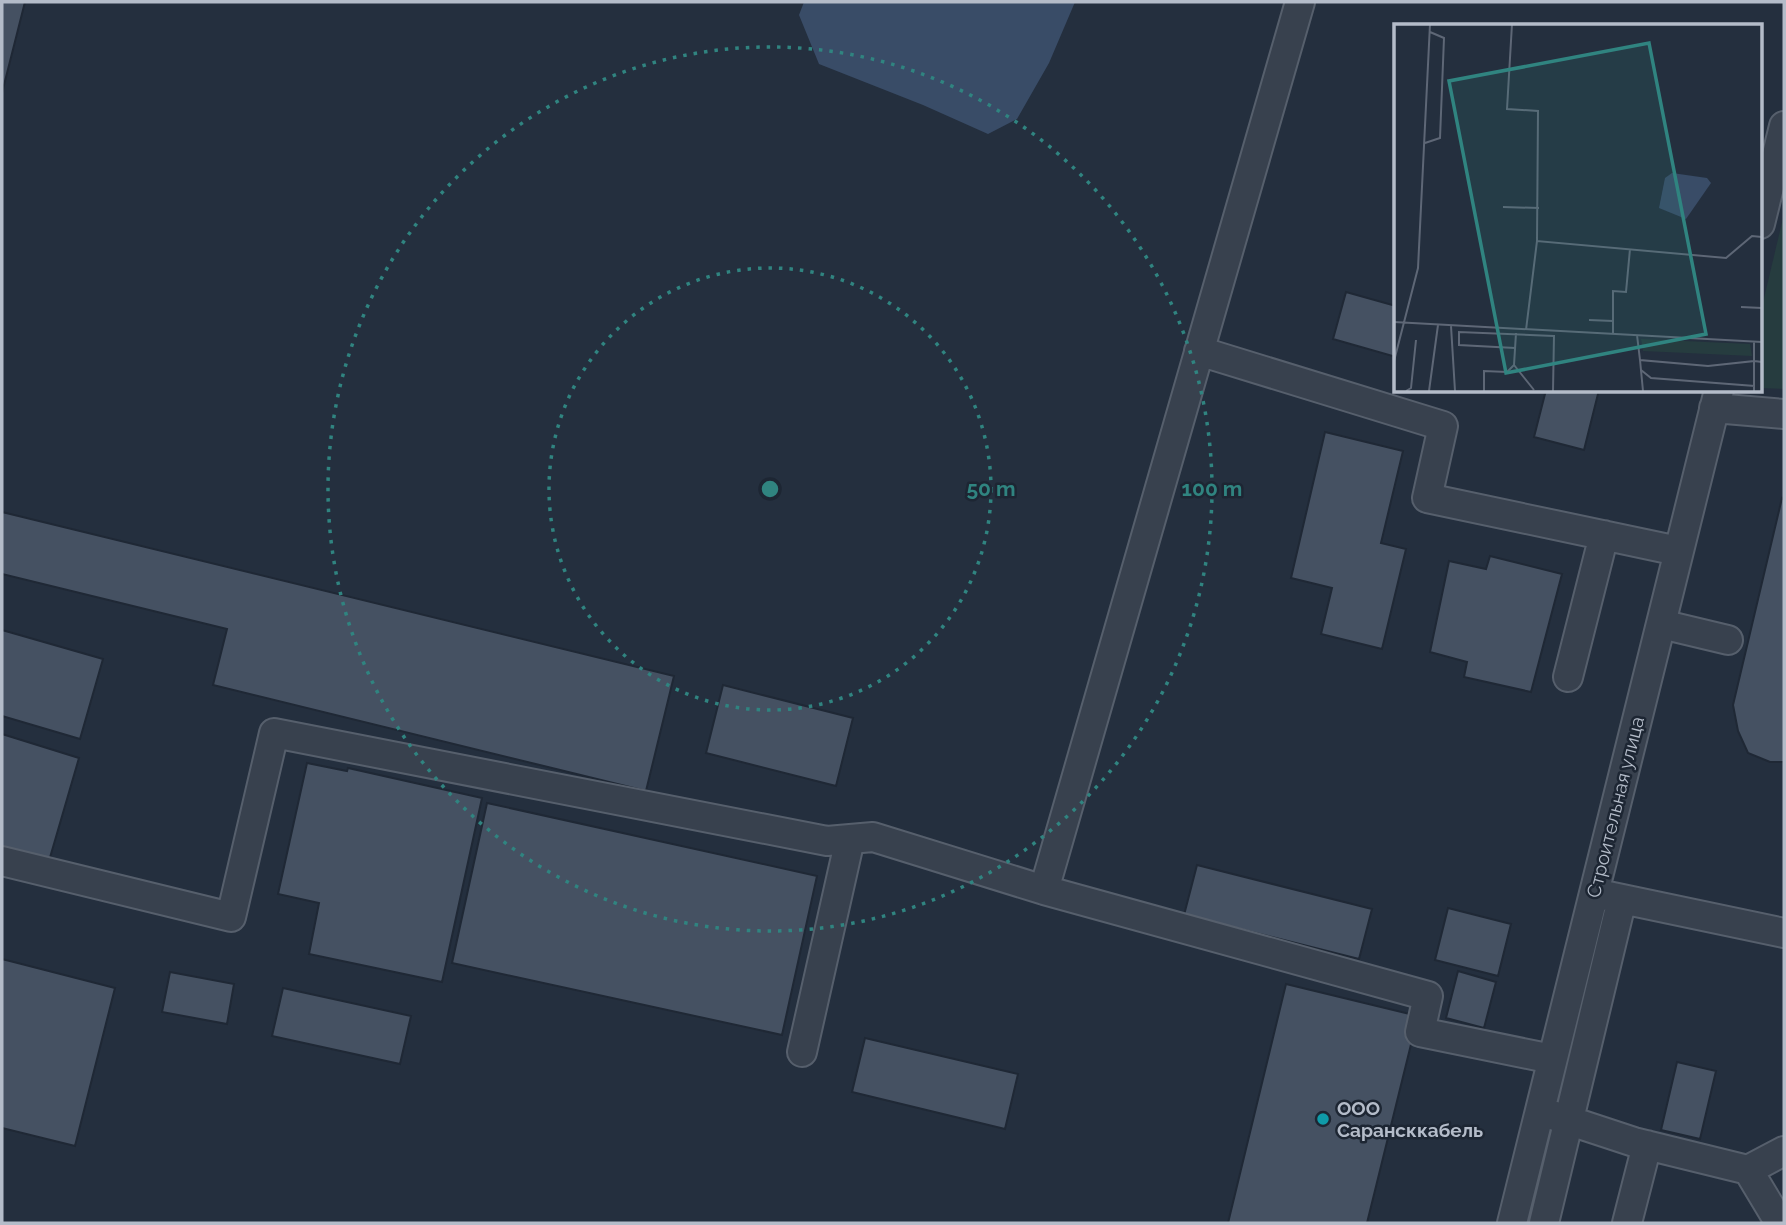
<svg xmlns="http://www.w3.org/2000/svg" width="1786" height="1225" font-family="Raleway,sans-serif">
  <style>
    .green { fill: #263c3f }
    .water { fill: #394c67 }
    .building { fill: #455162; stroke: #1f2835; stroke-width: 2 }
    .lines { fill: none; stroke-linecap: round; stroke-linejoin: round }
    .minor-casing { stroke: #565f6c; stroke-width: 32 }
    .minor { stroke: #38414e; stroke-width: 28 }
    .ring { fill: none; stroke: #308480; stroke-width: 3.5; stroke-dasharray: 3.5 7 }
    .culture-dot { fill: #0f9aa8; stroke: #1d2633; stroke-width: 2.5 }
    .labels { text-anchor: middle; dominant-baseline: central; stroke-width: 5; stroke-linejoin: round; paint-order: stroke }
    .street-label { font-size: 19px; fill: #b4bcc9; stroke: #1d2633 }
    .poi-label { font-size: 19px; font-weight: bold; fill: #b4bcc9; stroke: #1d2633; text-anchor: start }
    .inset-road { fill: none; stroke: #5e6776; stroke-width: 2 }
    .view { fill: #308480; fill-opacity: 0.15; stroke: #308480; stroke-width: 3.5 }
    .inset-edge { fill: none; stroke: #b4bcc9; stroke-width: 3.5 }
    .centre { fill: #308480; stroke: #1d2633; stroke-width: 3.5 }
    .ring-label { font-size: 21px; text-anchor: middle; font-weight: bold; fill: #308480; stroke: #1d2633; stroke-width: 5; stroke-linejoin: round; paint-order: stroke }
  </style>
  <rect width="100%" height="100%" fill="#242f3e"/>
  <path class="green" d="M1784,214V389L1760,388V315Z"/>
  <path class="water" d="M804,2H1075L1049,63L1017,119L988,134L923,105L819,64L799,15Z"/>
  <path class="building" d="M2,2H25L2,93Z
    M1346,292L1396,306V357L1333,339Z
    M1546,390H1599L1584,450L1534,437Z
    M1325,432L1403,451L1381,543L1406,549L1382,649L1321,634L1332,588L1291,578Z
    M1782,498L1784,499V762H1770L1748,753L1738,731L1733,705Z
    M2,512L674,676L646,791L213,685L227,629L2,574Z
    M1490,556L1562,574L1531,692L1464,677L1467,662L1430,652L1449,561L1486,569Z
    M2,630L103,659L80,739L2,716Z
    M723,685L853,718L836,786L706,753Z
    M2,734L79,758L49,861L2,847Z
    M307,763L347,771L348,768L482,798L442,982L309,954L319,903L278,894Z
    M487,803L817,876L782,1035L452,963Z
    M1197,865L1372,909L1359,959L1184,915Z
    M1448,908L1511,924L1498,976L1435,960Z
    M2,959L115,988L75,1146L2,1128Z
    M1458,971L1496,982L1484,1028L1446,1018Z
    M170,972L234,984L227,1024L162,1012Z
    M1286,984L1418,1016L1367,1223H1228Z
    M283,988L411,1016L400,1064L272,1036Z
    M865,1038L1018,1074L1005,1129L852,1092Z
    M1677,1062L1716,1071L1700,1139L1661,1130Z"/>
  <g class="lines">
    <defs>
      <path id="minor" d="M1300,2L1044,890L1428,996L1420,1032L1552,1059
        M1760,224L1784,126
        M1199,351L1443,426L1427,498L1678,551
        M1714,408L1784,414
        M1661,624L1728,640
        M1568,677L1604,535
        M2,861L231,917L274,733L827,841L873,837L1044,890
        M1603,895L1784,933
        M802,1052L850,839
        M1552,1115L1634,1142L1748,1170L1778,1220V1223
        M1748,1170L1784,1151
        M1512,1223L1719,390
        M1544,1223L1622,899
        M1627,1223L1647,1145"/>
    </defs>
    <use href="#minor" class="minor-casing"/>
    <use href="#minor" class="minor"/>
  </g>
  <g class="ring">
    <circle cx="770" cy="489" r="221"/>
    <circle cx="770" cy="489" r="442"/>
  </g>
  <circle class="culture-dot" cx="1323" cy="1119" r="7"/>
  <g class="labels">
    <g class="street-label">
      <text transform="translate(1615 807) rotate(-76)">Строительная улица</text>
    </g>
    <g class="poi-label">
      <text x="1337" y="1108">ООО<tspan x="1337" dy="22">Сарансккабель</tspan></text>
    </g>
  </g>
  <g transform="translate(1394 24)">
    <rect width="368" height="368" fill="#242f3e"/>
    <path d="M247,315L356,320L358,332L249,327Z" fill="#263c3f"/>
    <path d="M278,149L313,154L317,159L292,195L265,184L271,154Z" fill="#394c67"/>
    <path class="inset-road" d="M118,0L113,85L144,87L143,217M31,119L46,114L50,14L36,8M109,183L145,184M347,283L368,284M195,296L219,297M0,298L368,318M57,302L61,367M132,306L143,217L332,234L358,212L368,213M219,310V267L232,268L236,225M243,311L246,336L314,342L360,337V317M121,324L65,321V308L160,312M246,336L249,367M0,337L24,244L36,0M120,341L140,366M247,346L257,354L361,362M12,367L17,364L22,316M35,367L44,301M90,367V347L113,348L120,341L122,309M159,367L160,311M360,367V337L368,338"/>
    <path class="view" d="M255,19L312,310L112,349L55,57Z"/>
    <rect width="368" height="368" class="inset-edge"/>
  </g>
  <circle cx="770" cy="489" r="10" class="centre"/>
  <g class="ring-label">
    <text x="991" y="496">50 m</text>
    <text x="1212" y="496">100 m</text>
  </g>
  <rect width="1786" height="1225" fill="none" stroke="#b4bcc9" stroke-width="7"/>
</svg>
